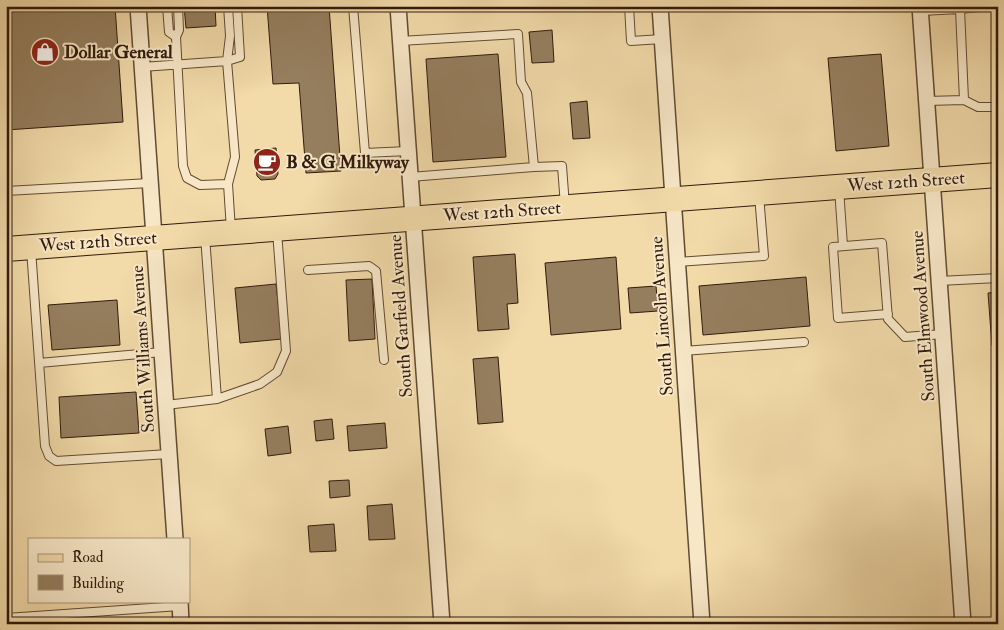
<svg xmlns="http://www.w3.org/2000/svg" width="1004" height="630" font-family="'IM FELL Double Pica',serif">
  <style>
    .building { fill: #957e5e; stroke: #311b0c }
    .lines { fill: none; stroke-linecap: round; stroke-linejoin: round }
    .service-casing { stroke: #614b33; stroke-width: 10 }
    .minor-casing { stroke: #614b33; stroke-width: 18 }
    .primary-casing { stroke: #311b0c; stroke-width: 26 }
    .service { stroke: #f7e7c7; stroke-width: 8 }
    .minor { stroke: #f7e7c7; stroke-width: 15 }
    .primary { stroke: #f2daa9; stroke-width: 24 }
    .labels { text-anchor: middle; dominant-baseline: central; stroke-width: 4; stroke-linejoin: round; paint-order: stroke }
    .poi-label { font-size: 18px; font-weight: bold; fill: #311b0c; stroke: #f7e7c7; text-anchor: start }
    .street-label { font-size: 18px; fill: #311b0c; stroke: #f7e7c7 }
  </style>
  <rect width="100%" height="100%" fill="#f2daa9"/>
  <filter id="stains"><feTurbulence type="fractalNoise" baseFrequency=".004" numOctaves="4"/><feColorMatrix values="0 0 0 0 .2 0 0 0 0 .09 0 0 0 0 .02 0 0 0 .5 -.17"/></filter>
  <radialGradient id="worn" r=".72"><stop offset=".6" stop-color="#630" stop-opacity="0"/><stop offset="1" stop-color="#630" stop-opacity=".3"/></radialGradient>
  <path class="building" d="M6,6H115L123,122L6,130Z
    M184,6H215L216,26L186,28Z
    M267,6H329L341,171L306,173L299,83L273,84Z
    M552,30L554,62L532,63L529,32Z
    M498,54L506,157L433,162L426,59Z
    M881,54L889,146L836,151L828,58Z
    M587,101L590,138L573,139L570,103Z
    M276,148L278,174L275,179L261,180L257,176L255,150Z
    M515,254L518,303L507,304L509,329L478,331L473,257Z
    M616,257L621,329L551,335L545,263Z
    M806,277L810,326L703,335L699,286Z
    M372,279L375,339L349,341L346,280Z
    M276,284L282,339L240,343L235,288Z
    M656,286L658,311L630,313L628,288Z
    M998,292V346H992L988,293Z
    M117,300L120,345L52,350L48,305Z
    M498,357L503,422L478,424L473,359Z
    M136,392L139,433L61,438L59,397Z
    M332,419L334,439L316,441L314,421Z
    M385,423L387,448L349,451L347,426Z
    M288,426L291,453L268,456L265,429Z
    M349,480L350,496L330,498L329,481Z
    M392,504L395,539L369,540L367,506Z
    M334,524L336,551L310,552L308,526Z"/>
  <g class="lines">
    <defs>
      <path id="service" d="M167,6L169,32L176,37L183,166L187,178L200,185L228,184
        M353,6L365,153L408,151
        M629,6L631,41L662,39
        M960,9L989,6
        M921,11L960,9L964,100L927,101
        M176,37L179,30L178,6
        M400,41L518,34L521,82L527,93L534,167L410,177
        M142,67L227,61L230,36L228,6
        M964,100L978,107H998
        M534,167L562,166L565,206
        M839,188L843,246
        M6,191L150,183
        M231,230L228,184L235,157L227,61L240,57L237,6
        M205,236L217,399
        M31,249L45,446L49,456L56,461L169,454
        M677,262L764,256L759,195
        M308,270L369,266L376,271L384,360
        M939,281L998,278
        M888,314L838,318L833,247L882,243L888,319L905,337L943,334
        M683,351L804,342
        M39,363L162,352
        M166,405L217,399L260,384L277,372L286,351L277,231
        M6,618L180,606"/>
      <path id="minor" d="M138,6L175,539
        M398,6L442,624
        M660,6L702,624
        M920,6L963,624
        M180,601L181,624"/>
      <path id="primary" d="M6,249L998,175"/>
    </defs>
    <use href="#service" class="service-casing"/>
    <use href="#minor" class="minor-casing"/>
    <use href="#primary" class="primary-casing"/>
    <use href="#service" class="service"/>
    <use href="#minor" class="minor"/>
    <use href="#primary" class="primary"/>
  </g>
  <defs>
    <symbol id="shop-disc" viewBox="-11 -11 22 22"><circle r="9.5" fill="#8f2418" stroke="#f7e7c7"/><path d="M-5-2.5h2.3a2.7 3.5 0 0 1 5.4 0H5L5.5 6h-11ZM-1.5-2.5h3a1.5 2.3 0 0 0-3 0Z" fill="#fff"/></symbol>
    <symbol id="cafe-disc" viewBox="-11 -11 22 22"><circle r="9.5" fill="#8f2418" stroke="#f7e7c7"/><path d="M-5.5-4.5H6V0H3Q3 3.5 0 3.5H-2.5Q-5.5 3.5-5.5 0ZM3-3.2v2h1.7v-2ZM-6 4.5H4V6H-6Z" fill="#fff"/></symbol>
  </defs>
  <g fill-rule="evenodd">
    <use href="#shop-disc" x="29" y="36" width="32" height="32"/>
    <use href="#cafe-disc" x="251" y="146" width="32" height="32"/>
  </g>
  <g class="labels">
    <g class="poi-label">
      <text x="64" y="52">Dollar General</text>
      <text x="286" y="162">B &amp; G Milkyway</text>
    </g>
    <g class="street-label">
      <text transform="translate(906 182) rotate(-4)">West 12th Street</text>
      <text transform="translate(502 212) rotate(-4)">West 12th Street</text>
      <text transform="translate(98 242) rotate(-4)">West 12th Street</text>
      <text transform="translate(401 316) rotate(-94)">South Garfield Avenue</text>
      <text transform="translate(662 316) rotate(-94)">South Lincoln Avenue</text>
      <text transform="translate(923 316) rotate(-94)">South Elmwood Avenue</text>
      <text transform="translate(143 349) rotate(-94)">South Williams Avenue</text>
    </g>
  </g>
  <rect width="1004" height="630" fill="none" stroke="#f2daa9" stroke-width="25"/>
  <rect x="8" y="8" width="989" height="615" fill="none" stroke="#311b0c" stroke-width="2.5"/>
  <rect x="12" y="12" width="979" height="605" fill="none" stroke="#311b0c"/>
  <rect x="28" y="538" width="162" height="65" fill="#f7e7c7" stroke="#a8957c"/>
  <rect x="38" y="554" width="25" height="8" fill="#f2daa9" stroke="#a8957c"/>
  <text x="72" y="562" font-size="15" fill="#311b0c">Road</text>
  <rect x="38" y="575" width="25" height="15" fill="#957e5e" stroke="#a8957c"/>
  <text x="72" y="588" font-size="15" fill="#311b0c">Building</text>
  <rect width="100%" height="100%" filter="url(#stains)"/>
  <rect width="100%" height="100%" fill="url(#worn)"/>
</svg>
